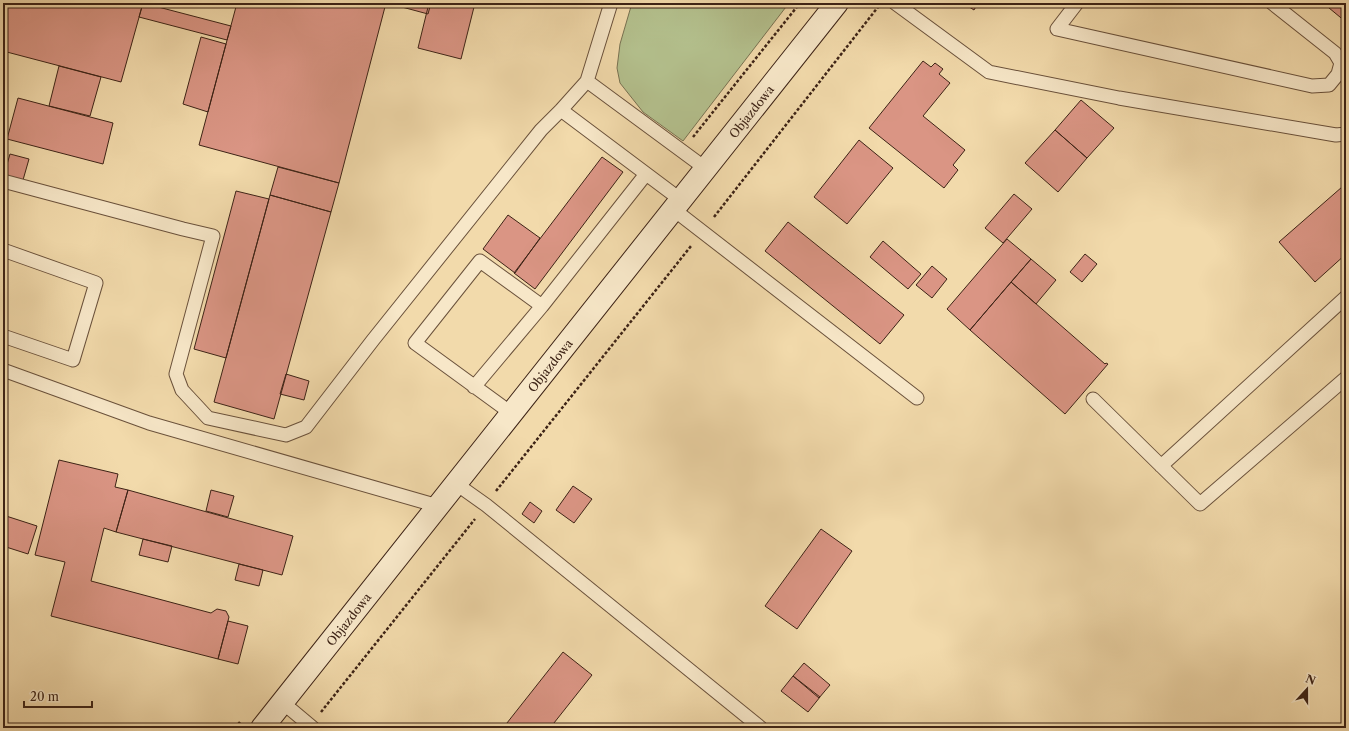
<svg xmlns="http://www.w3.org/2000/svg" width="1349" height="731" font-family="'Libre Caslon Text',serif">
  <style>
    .green { fill: #b4c18e; stroke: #787252 }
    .building { fill: #da9584; stroke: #3d2316 }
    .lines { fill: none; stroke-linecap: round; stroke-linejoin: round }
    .lane-casing { stroke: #6a513b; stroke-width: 15 }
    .secondary-casing { stroke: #3d2316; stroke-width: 24 }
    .path { stroke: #3d2316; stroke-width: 2.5; stroke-dasharray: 3 2; stroke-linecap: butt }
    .lane { stroke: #f7e7c8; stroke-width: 13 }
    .secondary { stroke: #f7e7c8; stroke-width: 22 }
    .labels { text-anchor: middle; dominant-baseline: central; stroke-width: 4; stroke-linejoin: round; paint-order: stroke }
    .street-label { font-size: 12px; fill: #3d2316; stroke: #f7e7c8 }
  </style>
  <rect width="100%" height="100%" fill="#f2daab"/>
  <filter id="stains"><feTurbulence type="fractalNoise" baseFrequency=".005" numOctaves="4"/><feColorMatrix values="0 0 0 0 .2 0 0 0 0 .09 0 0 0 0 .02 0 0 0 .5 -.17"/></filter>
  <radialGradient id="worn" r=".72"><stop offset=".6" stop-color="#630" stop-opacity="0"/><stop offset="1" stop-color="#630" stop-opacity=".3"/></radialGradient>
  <path class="green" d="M632,3H789L683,141L643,112L620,83L617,68L620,44Z"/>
  <path class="building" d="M3,3H143L121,82L3,51Z
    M143,3L231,26L227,40L139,17Z
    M237,3H386L339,183L199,145Z
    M387,3H431L428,14Z
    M429,3H475L461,59L418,48Z
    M963,3H978L974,10Z
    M1323,3H1346V22Z
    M201,37L226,44L208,112L183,104Z
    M923,61L931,67L935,63L943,69L939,74L950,83L923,116L965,150L953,165L958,170L944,188L869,128Z
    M59,66L101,77L90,116L49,106Z
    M18,98L113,123L103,164L7,139Z
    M1081,100L1114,128L1087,158L1055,130Z
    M1055,130L1087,158L1058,192L1025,163Z
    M859,140L893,168L847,224L814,197Z
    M10,154L29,159L23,180L4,175Z
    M602,157L623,172L535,289L514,273Z
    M278,167L339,183L331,212L270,195Z
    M1342,187L1346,191V254L1315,282L1279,242Z
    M236,191L269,199L226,358L194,349Z
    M1014,194L1032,209L1003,243L985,228Z
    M270,195L331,212L274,419L214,402Z
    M508,215L540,238L515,273L483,249Z
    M788,222L904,315L880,344L765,251Z
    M1007,239L1031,259L970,330L947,309Z
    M883,241L921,274L908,289L870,257Z
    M1085,254L1097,264L1082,282L1070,272Z
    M1031,259L1056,280L1036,304L1011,282Z
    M932,266L947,279L932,298L916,285Z
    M1011,282L1105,364L1106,363L1108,364L1065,414L970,330Z
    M286,374L309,381L304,400L280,394Z
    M59,460L118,474L115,487L128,490L116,532L104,528L91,581L211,613L217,609L226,611L229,617L218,659L51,616L65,562L35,555Z
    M573,486L592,499L574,523L556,510Z
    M128,490L293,536L282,575L116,532Z
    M211,490L234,496L228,517L206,511Z
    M530,502L542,511L534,523L522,514Z
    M3,515L37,526L28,554L3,546Z
    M821,529L852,551L797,629L765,606Z
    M143,539L172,546L168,562L139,555Z
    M239,564L263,570L259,586L235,580Z
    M228,621L248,626L238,664L218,659Z
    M563,652L592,675L550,728H503Z
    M804,663L830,685L819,698L793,676Z
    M793,676L820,697L808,712L781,691Z"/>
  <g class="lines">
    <defs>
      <path id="lane" d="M895,3L989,72L1119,98L1336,135L1346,134
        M1077,3L1057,29L1312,86L1329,85L1338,74L1341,63L1335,53L1272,3
        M587,81L705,168
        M561,110L681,200
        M3,181L183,229L213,236L176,374L182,390L208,418L286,435L306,427L373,340L541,130L561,110L587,81L611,3
        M673,209L917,398
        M3,250L96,283L73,360L3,336
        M542,306L646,174
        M3,370L149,423L438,506
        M474,387L542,306L480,261L415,343L511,413
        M1093,399L1200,504L1346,378
        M1161,466L1346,297
        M455,483L486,505L761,728
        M282,702L313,728"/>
      <g id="secondary">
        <path id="s1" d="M262,728L837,3"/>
      </g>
    </defs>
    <use href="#lane" class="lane-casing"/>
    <use href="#secondary" class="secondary-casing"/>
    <path class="path" d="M693,137L800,3
      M714,217L878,7
      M496,491L691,246
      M321,712L475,519
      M235,728L240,722"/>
    <use href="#lane" class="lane"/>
    <use href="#secondary" class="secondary"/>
  </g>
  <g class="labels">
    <g class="street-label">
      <text stroke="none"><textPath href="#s1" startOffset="787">Objazdowa</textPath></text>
      <text stroke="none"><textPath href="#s1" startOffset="463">Objazdowa</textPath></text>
      <text stroke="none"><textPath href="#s1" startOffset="139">Objazdowa</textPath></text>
    </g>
  </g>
  <rect width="1349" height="731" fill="none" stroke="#f2daab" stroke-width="16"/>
  <rect x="4" y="4" width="1341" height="723" fill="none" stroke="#3d2316" stroke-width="2"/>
  <rect x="8" y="8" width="1333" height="715" fill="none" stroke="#3d2316"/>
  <g transform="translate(1307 689) rotate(21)" stroke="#f7e7c8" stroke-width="3" paint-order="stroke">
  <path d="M0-3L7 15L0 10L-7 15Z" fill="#3d2316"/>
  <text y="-6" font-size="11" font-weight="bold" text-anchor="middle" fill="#3d2316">N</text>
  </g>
  <path d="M24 701v6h68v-6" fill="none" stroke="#3d2316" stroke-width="2"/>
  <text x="30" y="701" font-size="12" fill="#3d2316" stroke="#f7e7c8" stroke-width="3" paint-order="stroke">20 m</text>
  <rect width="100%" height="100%" filter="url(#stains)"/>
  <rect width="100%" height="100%" fill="url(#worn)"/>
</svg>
